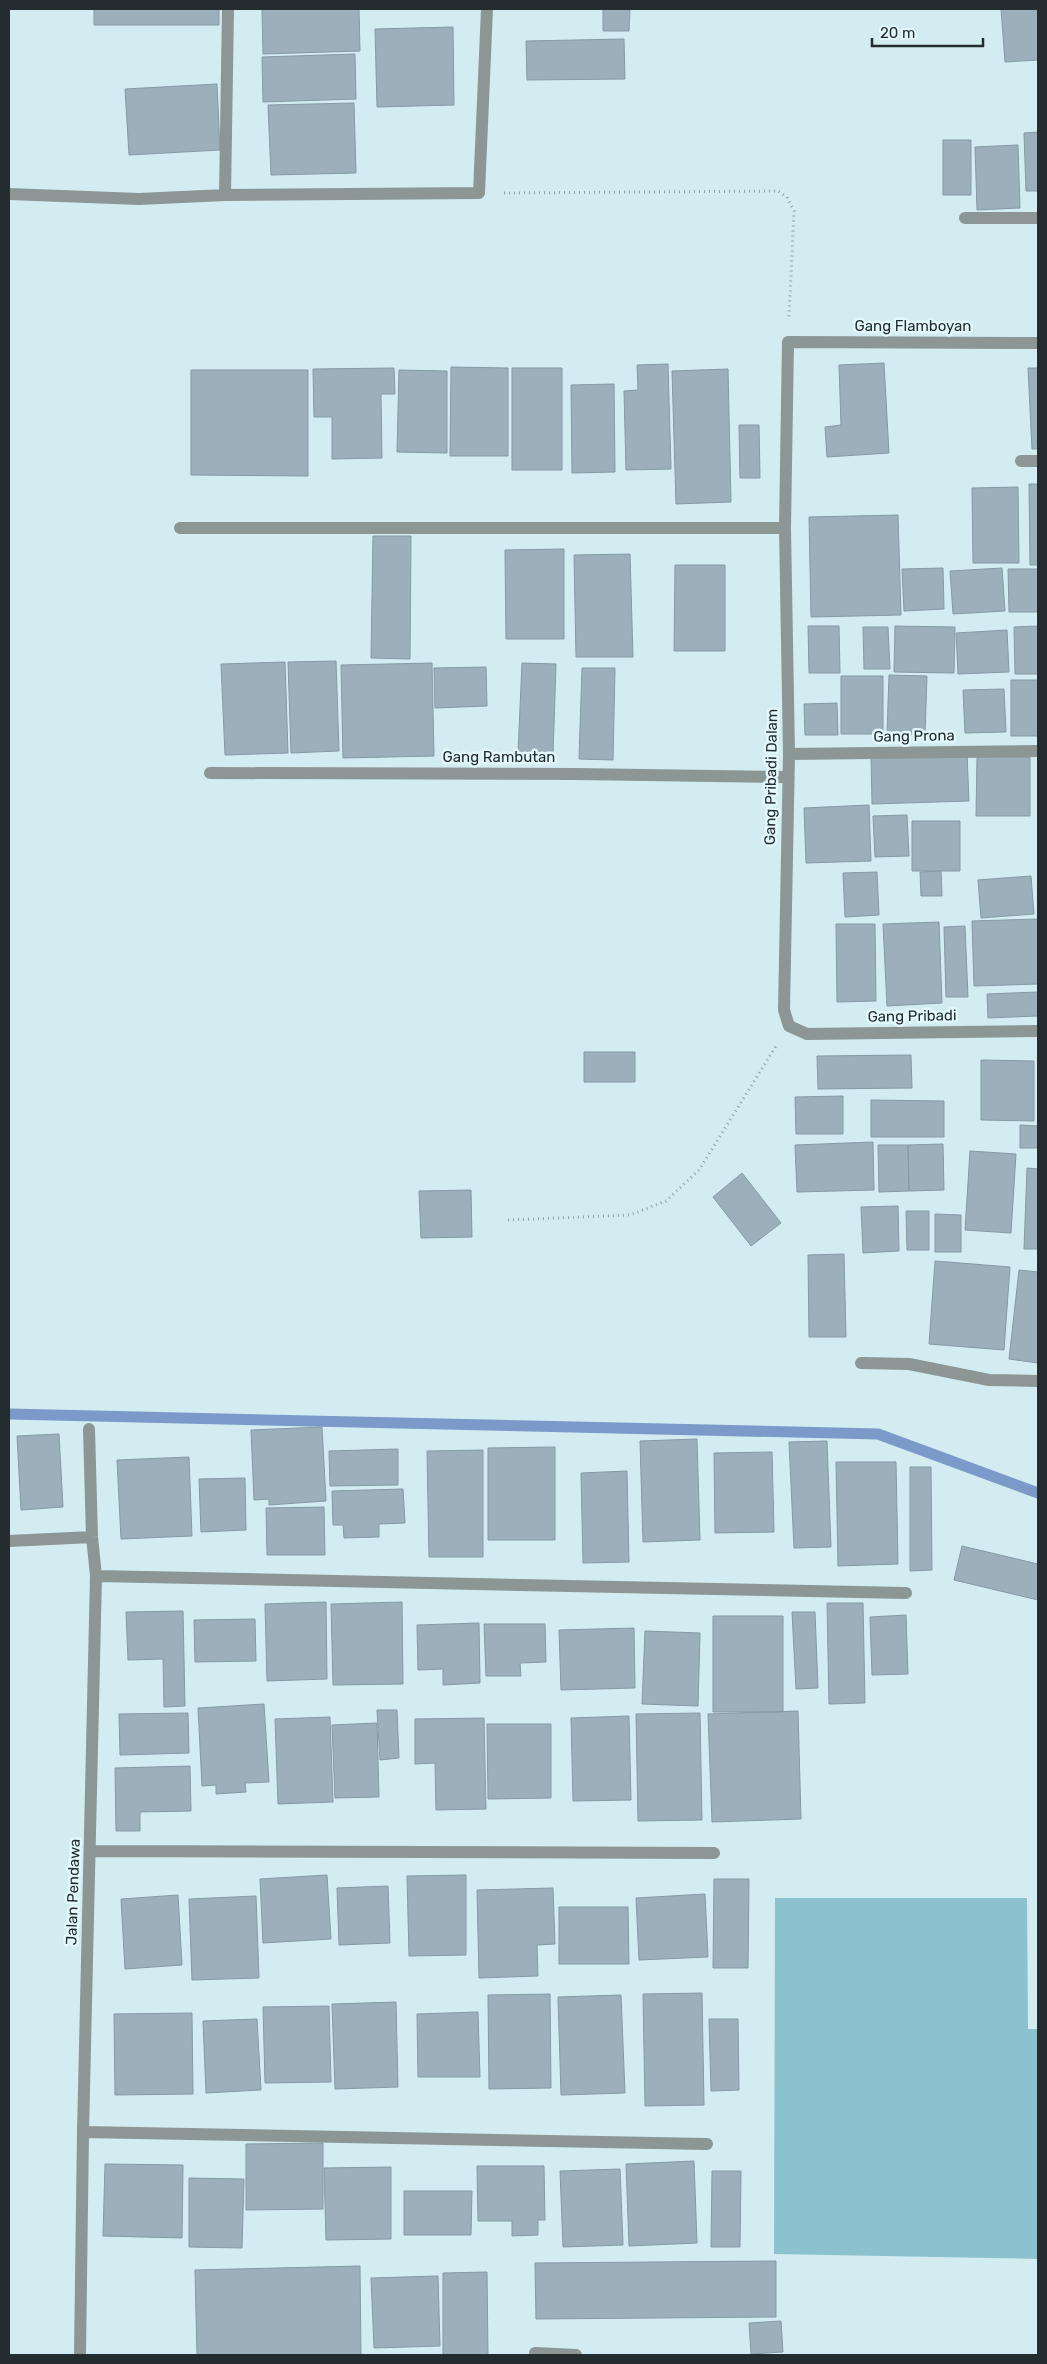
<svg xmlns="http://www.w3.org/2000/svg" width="1047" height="2364" font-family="Rubik,sans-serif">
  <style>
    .green { fill: #8cc2ce }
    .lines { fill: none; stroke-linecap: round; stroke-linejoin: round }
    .stream { stroke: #7b9aca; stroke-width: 11 }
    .building { fill: #9cb0bc; stroke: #8699a5 }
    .path { stroke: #8fa3a8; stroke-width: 3; stroke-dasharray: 1 4; stroke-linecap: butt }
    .minor { stroke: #8b9695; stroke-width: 12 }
    .labels { text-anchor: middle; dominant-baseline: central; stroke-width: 5; stroke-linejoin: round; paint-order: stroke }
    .street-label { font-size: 15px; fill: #232c2f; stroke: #e3f8fd }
  </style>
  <rect width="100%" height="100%" fill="#d2ecf2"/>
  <path class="green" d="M775,1898H1027L1028,2029H1038V2259L774,2254Z"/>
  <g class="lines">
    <path class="stream" d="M9,1414L878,1434L1038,1493"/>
  </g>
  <path class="building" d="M94,9H219V25H94Z
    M262,9H359L360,51L263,54Z
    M603,9H630L629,31H603Z
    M1001,9H1038V60L1005,62Z
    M453,27L454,105L377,107L375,29Z
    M624,39L625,79L527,80L526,41Z
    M355,54L356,99L263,102L262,57Z
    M217,84L220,150L129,155L125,89Z
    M354,103L356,173L271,175L268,105Z
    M1038,132V191H1026L1024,133Z
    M943,140H971V195H943Z
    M1018,145L1020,208L977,210L975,147Z
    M884,363L889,453L827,457L825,427L841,425L839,365Z
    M668,364L671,469L626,470L624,391L638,390L637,365Z
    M451,367L508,368V456H450Z
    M394,368L395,394H381L382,458L332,459V417H314L313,369Z
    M512,368H562V470H512Z
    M1028,368H1038V449H1032Z
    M728,369L731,502L676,504L672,371Z
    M191,370H308V476L191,475Z
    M399,370L447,371V453L397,452Z
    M614,384L615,472L572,473L571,385Z
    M739,425H759L760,478H740Z
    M1029,484H1038V565H1030Z
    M1018,487L1019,563H973L972,488Z
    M898,515L901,615L811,617L809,517Z
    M373,536H411L410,659L371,658Z
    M564,549V639H506L505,550Z
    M630,554L633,657H576L574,555Z
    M675,565H725V651H674Z
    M943,568L944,609L904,611L902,569Z
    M1002,568L1005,611L953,614L950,571Z
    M1008,569H1038V612H1009Z
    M808,626H839L840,673H809Z
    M895,626L955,627L954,673L894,672Z
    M1038,626V674H1015L1014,627Z
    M863,627H888L890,669H864Z
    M1007,630L1009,672L958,674L956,633Z
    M336,661L339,751L291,753L288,662Z
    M285,662L288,753L225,755L221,664Z
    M432,663L434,756L343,758L341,665Z
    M522,663L556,664L553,755L518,753Z
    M486,667L487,706L435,708L434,668Z
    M582,668H615L613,760L579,759Z
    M889,675L927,676L925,735L887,734Z
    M841,676H883V734H841Z
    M1011,680H1038V736H1011Z
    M1004,689L1006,732L965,733L963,690Z
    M837,703L838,735H805L804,704Z
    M967,753L969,801L872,804L871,756Z
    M977,757H1030V816H976Z
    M869,805L871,861L806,863L804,808Z
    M907,815L909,856L875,857L873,816Z
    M912,821H960V871H912Z
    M941,871L942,896H921L920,872Z
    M877,872L879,915L845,917L843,873Z
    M1031,876L1034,914L981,918L978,880Z
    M1038,919V984L974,986L972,921Z
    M939,922L942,1003L887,1006L883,924Z
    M836,924H875L876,1001L837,1002Z
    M965,926L968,997H946L944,927Z
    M1038,992V1016L988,1018L987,994Z
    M584,1052H635V1082H584Z
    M911,1055L912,1088L818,1089L817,1056Z
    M981,1060L1034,1061V1121L981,1120Z
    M843,1096V1134H796L795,1097Z
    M871,1100L944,1101V1137H871Z
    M1020,1125L1038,1126V1148H1020Z
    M873,1142L874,1190L797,1192L795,1145Z
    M943,1144L944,1190L909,1191L908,1145Z
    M878,1145H908L909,1191L879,1192Z
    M970,1151L1016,1154L1011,1233L965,1230Z
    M1027,1168L1038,1169V1249H1024Z
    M742,1173L781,1223L751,1246L713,1197Z
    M471,1190L472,1237L421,1238L419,1191Z
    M898,1206L899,1251L863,1253L861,1207Z
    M906,1211H929V1250H907Z
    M935,1214L961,1215V1252H935Z
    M844,1254L846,1337H809L808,1255Z
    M935,1261L1010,1267L1004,1350L929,1344Z
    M1019,1270L1038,1272V1363L1009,1359Z
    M322,1427L326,1501L269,1505V1499L254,1500L251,1430Z
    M59,1434L63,1507L21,1510L17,1436Z
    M697,1439L700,1540L643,1542L640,1441Z
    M827,1441L831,1547L794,1548L789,1442Z
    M555,1447V1540H488V1448Z
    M398,1449V1485L330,1486L329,1451Z
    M483,1450V1557H429L427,1451Z
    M772,1452L774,1532L715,1533L714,1453Z
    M189,1457L192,1536L121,1539L117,1460Z
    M836,1462H896L898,1564L838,1566Z
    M910,1467H931L932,1570L910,1571Z
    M627,1471L629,1562L583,1563L581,1473Z
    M245,1478L246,1530L201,1532L199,1479Z
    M403,1489L405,1523L379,1524V1537L344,1538L343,1525H333L332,1491Z
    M324,1507L325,1555H267L266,1508Z
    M962,1546L1038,1564V1600L954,1580Z
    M326,1602L327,1679L267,1681L265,1604Z
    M402,1602L403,1684L333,1685L331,1604Z
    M827,1603H863L865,1703L829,1704Z
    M183,1611L185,1706L164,1707L163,1659L128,1660L126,1612Z
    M792,1612H815L818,1688L796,1689Z
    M906,1615L908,1674L872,1675L870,1617Z
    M713,1616H783V1712H713Z
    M255,1619L256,1661L195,1662L194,1620Z
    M479,1623L480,1683L443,1685V1669L418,1670L417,1625Z
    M484,1624H545L546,1662L520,1663L521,1676H486Z
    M634,1628L635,1688L561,1690L559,1630Z
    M645,1631L700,1633L698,1706L642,1704Z
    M264,1704L269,1782L245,1783L246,1792L216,1794V1785L202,1786L198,1708Z
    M377,1710H397L399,1758L380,1760Z
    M798,1711L801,1819L712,1822L708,1714Z
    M188,1713L189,1753L120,1755L119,1714Z
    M700,1713L702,1820L638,1821L636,1714Z
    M629,1716L631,1800L573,1801L571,1718Z
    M330,1717L333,1802L278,1804L275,1719Z
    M484,1718L486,1809L436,1810L435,1763L415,1764V1719Z
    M377,1723L379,1797L335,1798L332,1725Z
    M487,1724H551V1798L488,1799Z
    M190,1766L191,1811L140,1812V1831H116L115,1768Z
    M327,1875L331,1939L263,1943L260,1879Z
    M466,1875V1955L409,1956L407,1876Z
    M714,1879H749L748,1968H713Z
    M388,1886L390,1943L339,1945L337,1888Z
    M553,1888L555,1944L537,1945L538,1976L479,1978L477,1890Z
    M705,1894L708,1957L639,1960L636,1898Z
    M178,1895L182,1965L125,1969L121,1899Z
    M256,1896L259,1978L192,1980L189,1899Z
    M559,1907H628L629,1964H559Z
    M702,1993L704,2105L645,2106L643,1994Z
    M550,1994L551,2088L489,2089L488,1995Z
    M621,1995L625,2093L561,2095L558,1997Z
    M396,2002L398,2087L335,2089L332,2004Z
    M329,2006L331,2082L265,2083L263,2007Z
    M478,2012L480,2077H418L417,2014Z
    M192,2013L193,2094L115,2095L114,2014Z
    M257,2019L261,2090L206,2093L203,2021Z
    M709,2019H738L739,2090L711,2091Z
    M323,2143V2209L246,2210V2144Z
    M694,2161L697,2243L629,2246L626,2164Z
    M105,2164L183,2165L182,2238L103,2236Z
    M477,2166H544L545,2220H538V2235L512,2236V2221H478Z
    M391,2167V2239L326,2240L324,2168Z
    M620,2169L623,2245L563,2247L560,2171Z
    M712,2171H741L740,2247H711Z
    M189,2178L244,2179L242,2248L189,2247Z
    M404,2191H472L471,2235H404Z
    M776,2261V2317L536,2319L535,2263Z
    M360,2266L361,2355H197L195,2270Z
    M487,2272L488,2355H443V2273Z
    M438,2276L440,2346L374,2348L371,2278Z
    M781,2321L783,2352L751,2354L749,2323Z"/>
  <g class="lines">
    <path class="path" d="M504,193L778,191L787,197L794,211L789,317
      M508,1220L630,1215L666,1201L699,1170L776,1046"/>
    <path class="minor" d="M9,194L139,199L225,195L479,193L487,9
      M225,195L228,9
      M965,218H1038
      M1038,343L788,342L785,528L789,754L784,1010L789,1026L807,1034L1038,1031
      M1021,461H1038
      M180,528H785
      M789,754L1038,751
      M210,773L576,774L788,777
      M861,1363L909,1364L989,1380L1038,1381
      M9,1541L92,1537
      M96,1576L906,1593
      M91,1851L714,1853
      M83,2132L707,2144
      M535,2353L576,2355
      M80,2355L83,2132L96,1576L92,1537L89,1429"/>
  </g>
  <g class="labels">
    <g class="street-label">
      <text x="913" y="326">Gang Flamboyan</text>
      <text transform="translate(914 736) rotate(-1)">Gang Prona</text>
      <text x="499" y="757">Gang Rambutan</text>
      <text transform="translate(771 777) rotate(-89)">Gang Pribadi Dalam</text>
      <text transform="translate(912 1016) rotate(-1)">Gang Pribadi</text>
      <text transform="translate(73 1892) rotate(-88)">Jalan Pendawa</text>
    </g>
  </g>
  <rect width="1047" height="2364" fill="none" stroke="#232c2f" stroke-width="20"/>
  <path d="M872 38v8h111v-8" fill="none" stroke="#232c2f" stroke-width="2.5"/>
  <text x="880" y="38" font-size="15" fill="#232c2f" stroke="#e3f8fd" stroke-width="4" paint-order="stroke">20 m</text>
</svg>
